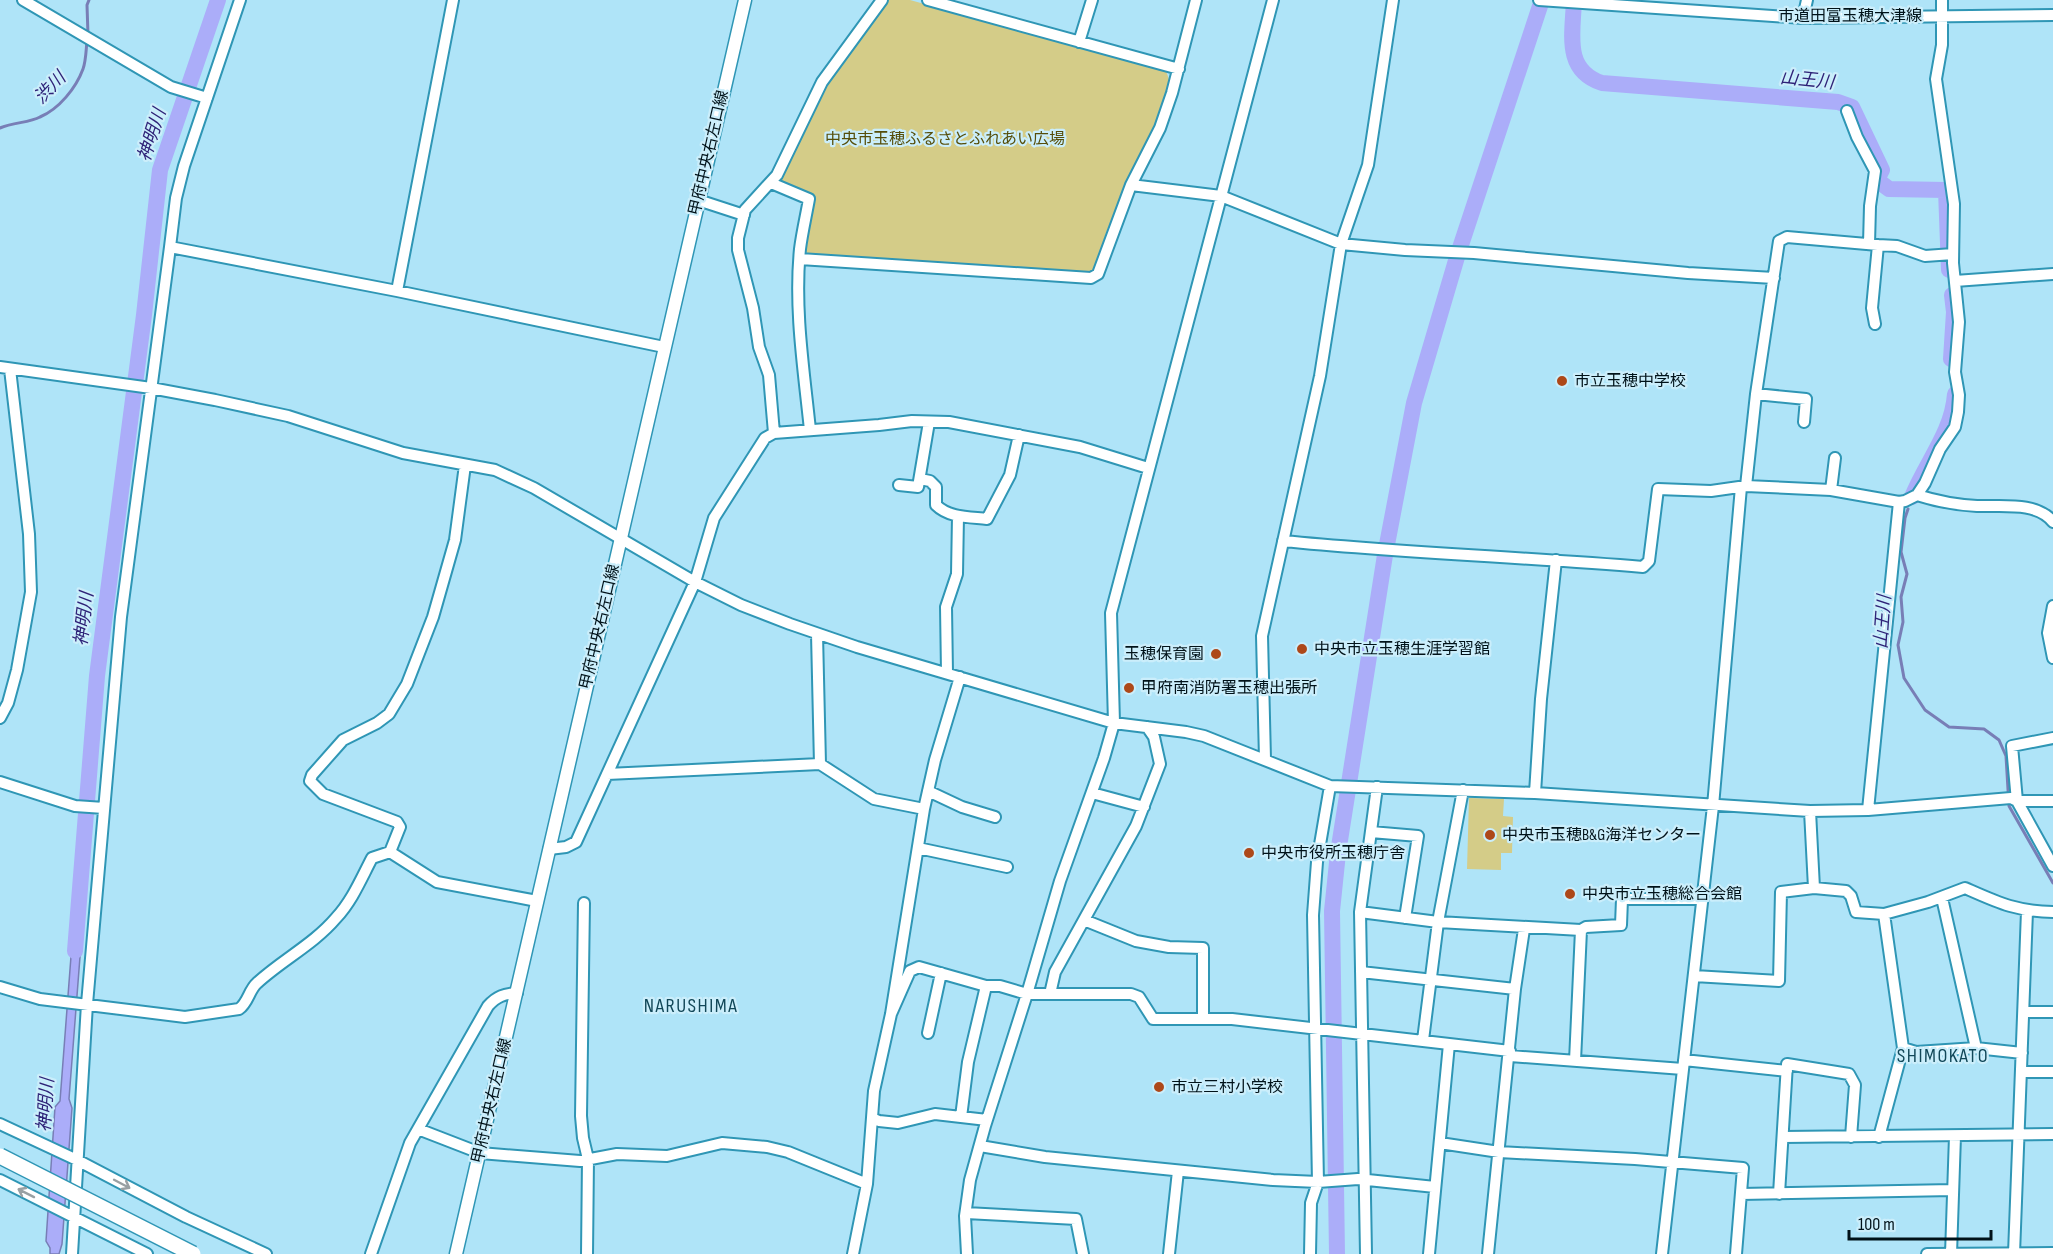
<svg xmlns="http://www.w3.org/2000/svg" width="2053" height="1254" font-family="'Sofia Sans Condensed','Noto Sans JP',sans-serif">
  <style>
    .green { fill: #d4cc88 }
    .water { fill: #abadf9; stroke: #787eb6; stroke-width: 1.5 }
    .lines { fill: none; stroke-linecap: round; stroke-linejoin: round }
    .stream { stroke: #787eb6; stroke-width: 3 }
    .river { stroke: #abadf9; stroke-width: 16 }
    .minor-casing { stroke: #2f96b5; stroke-width: 14 }
    .major-casing { stroke: #2f96b5; stroke-width: 15 }
    .minor { stroke: #fff; stroke-width: 10 }
    .major { stroke: #fff; stroke-width: 12 }
    .highway-bridge-casing { stroke: #2f96b5; stroke-width: 18; stroke-linecap: butt }
    .highway-bridge { stroke: #fff; stroke-width: 15 }
    .oneway { stroke: #99a0a3 }
    .poi-dot { fill: #ad4819; stroke: #cbeefb; stroke-width: 2 }
    .labels { text-anchor: middle; dominant-baseline: central; stroke-width: 4.5; stroke-linejoin: round; paint-order: stroke }
    .street-label { font-size: 16px; fill: #001219; stroke: #cbeefb }
    .park-label { font-size: 16px; fill: #564e0a; stroke: #cbeefb }
    .poi-label { font-size: 16px; fill: #001219; stroke: #cbeefb; text-anchor: start }
    .water-label { font-size: 18px; font-style: italic; fill: #2f2378; stroke: #cbeefb }
    .quarter-label { font-size: 20px; letter-spacing: 1.5px; fill: #114758; stroke: #cbeefb }
  </style>
  <rect width="100%" height="100%" fill="#afe4f8"/>
  <path class="green" d="M888,0H910L1166,71L1170,82L1157,119L1107,230L1093,272L1090,274L809,255L805,250L814,196L785,184L782,181L781,175L825,88Z
    M1469,798L1504,799L1503,816L1513,817L1512,853H1501V870L1467,869Z"/>
  <path class="water" d="M73,930L82,931L69,1099L72,1108L62,1244L59,1254H50V1248L46,1241L55,1107L60,1101Z"/>
  <g class="lines">
    <path class="stream" d="M88,35L87,5L89,0
      M0,128C14,122 29,123 40,117C59,109 76,88 83,69C86,61 86,50 87,41
      M1908,509L1905,518L1901,552L1907,574L1901,597L1903,622L1898,645L1904,678L1925,710L1949,727L1984,729L1999,740L2006,756L2009,806L2053,883"/>
    <path class="river" d="M1574,0C1573,33 1563,70 1602,83L1838,102L1852,107L1882,170L1877,180L1889,189L1946,190L1949,270
      M1951,359L1954,312L1952,295
      M1912,497C1926,462 1952,433 1955,394
      M75,951L97,676L144,315L160,170L218,0
      M1337,1254L1332,911L1338,853L1385,555L1414,403L1457,257L1542,0"/>
    <defs>
      <path id="minor" d="M23,0L171,87L207,98
        M928,0L1179,69
        M1539,0L1803,18L2053,15
        M1803,18L1807,0
        M1079,42L1092,0
        M1847,111L1857,137L1875,171L1870,206L1869,244
        M771,183L809,199C806,216 802,233 800,249C794,309 804,371 810,430
        M1131,185L1221,196L1341,244L1405,250L1474,253L1688,273L1774,278
        M698,200L744,215
        M1878,245L1897,246L1925,256L1953,254
        M170,247L397,291L664,347
        M800,259L1091,278L1098,274L1131,185L1160,128L1172,93L1196,0
        M1955,281L2053,274
        M397,291L453,0
        M0,367L151,388L215,400L288,416L403,453L495,470L534,488L695,582L741,605L790,624L857,647L1114,723L1186,732L1204,736L1330,786L1535,793L1810,811L1868,810L2011,798L2017,801H2053
        M1756,394L1806,399L1804,422
        M774,433L769,375L759,347L753,308L738,250V238L745,210L777,175L822,82L882,0
        M920,479L930,481L936,487V505C949,518 970,517 987,519L1010,475L1019,435
        M899,485L918,487L929,422
        M1746,486L1756,394L1779,241L1787,237L1878,245L1872,308L1875,324
        M1831,490L1835,458
        M1917,495C1936,501 1957,505 1977,506C2000,507 2037,501 2053,522
        M1283,541C1403,553 1523,557 1643,567L1649,561L1658,489L1711,491L1746,486L1831,490L1899,502L1905,501L1917,495L1925,483L1940,449L1955,427L1958,412L1959,395L1955,372L1959,322L1953,263L1954,204L1936,79L1942,45V0
        M2053,606L2048,633L2053,658
        M817,634L820,764L874,799L924,809
        M947,673L946,607L957,574L958,516
        M0,718L8,703L17,670L31,592L29,534L10,369
        M2053,738L2012,746L2017,801L2053,866
        M1265,759L1262,636L1320,376L1341,244L1368,165L1393,0
        M607,774L820,764
        M0,782L75,806L104,808
        M928,791L962,807L995,817
        M1092,793L1144,807
        M1535,793L1541,699L1556,560
        M1868,810L1899,502
        M1810,811L1814,888L1846,891L1851,896L1856,912L1884,914L1928,902L1965,888C1999,903 2015,911 2053,912
        M1371,832L1418,836L1405,918
        M918,848L1007,867
        M549,849L566,847L576,842L695,582L714,518L765,438L774,433L879,425L912,421L949,422L1080,447L1148,468
        M390,852L400,827L397,822L323,794L310,781L312,775L343,740L377,723L389,714L407,684L433,617L455,540L465,465
        M1942,898L1976,1048
        M584,903L581,1116L583,1138L588,1159L587,1254
        M1360,912L1438,922L1581,930L1586,927L1621,925L1622,899H1702
        M1084,920L1136,941L1169,947L1203,948V1019
        M1361,972L1515,989
        M1694,976L1779,981L1781,892L1814,888
        M0,987L40,999L185,1017L239,1009C248,1003 249,990 257,983C282,960 314,944 336,918C352,901 361,879 372,858L390,852L437,882L537,901
        M1050,994L1055,972L1136,826L1160,764L1154,737L1147,727
        M2024,1012H2053
        M891,1014L910,971L919,967L986,986H1000L1027,994H1131L1139,997L1153,1019H1232L1510,1051
        M928,1033L941,973
        M1423,1040L1438,922L1463,790
        M1903,1048L1916,1052L1976,1048L2022,1053
        M1510,1056L1683,1069
        M1684,1060L1787,1071
        M1575,1061L1581,930
        M2022,1072H2053
        M961,1117L968,1062L986,986
        M872,1118L879,1121L898,1123L935,1114L987,1120
        M0,1124L77,1160L186,1217L266,1254
        M418,1129L480,1153L580,1161L617,1154L667,1156L722,1143L767,1147L788,1152L867,1184
        M1783,1137L2053,1134
        M1879,1137L1903,1048L1884,914
        M1440,1143L1499,1152L1635,1159L1743,1168L1736,1254
        M980,1146L1045,1157L1273,1180L1318,1182L1358,1179L1435,1187
        M0,1180L147,1254
        M1741,1194L1953,1190
        M1779,1194L1787,1064L1849,1074L1855,1085L1851,1137
        M966,1213L1076,1219L1083,1254
        M72,1254L87,1004L121,617L170,247L176,198L184,166L240,0
        M371,1254L410,1143L488,1006C497,996 504,994 517,993
        M853,1254L867,1184L874,1091L891,1014L924,809L935,760L960,677
        M967,1254L965,1216L970,1180L985,1126L1027,994L1060,881L1104,758L1114,723L1111,613L1273,0
        M1169,1254L1178,1171
        M1310,1254L1311,1203L1318,1182L1313,915L1317,862L1330,786
        M1366,1254L1360,912L1377,787
        M1429,1254L1449,1044
        M1488,1254L1515,989L1524,929
        M1662,1254L1713,806L1741,487
        M1927,1254L2053,1253
        M1951,1254L1955,1136
        M2014,1254L2027,911"/>
      <path id="major" d="M456,1254L745,0"/>
    </defs>
    <use href="#minor" class="minor-casing"/>
    <use href="#major" class="major-casing"/>
    <use href="#minor" class="minor"/>
    <use href="#major" class="major"/>
    <defs>
      <path id="highway-bridge" d="M0,1156L193,1254"/>
    </defs>
    <use href="#highway-bridge" class="highway-bridge-casing"/>
    <use href="#highway-bridge" class="highway-bridge"/>
  </g>
  <defs><path id="oneway-shaft" d="M-6 0H5M1.5-3L5.5 0L1.5 3" fill="none" stroke-width="1.6" stroke-linecap="round" stroke-linejoin="round" transform="scale(1.5)"/></defs>
  <g class="oneway">
    <use href="#oneway-shaft" transform="translate(122 1184) rotate(28)"/>
    <use href="#oneway-shaft" transform="translate(26 1193) rotate(-153)"/>
  </g>
  <g class="poi-dot">
    <circle cx="1562" cy="381" r="6"/>
    <circle cx="1302" cy="649" r="6"/>
    <circle cx="1216" cy="654" r="6"/>
    <circle cx="1129" cy="688" r="6"/>
    <circle cx="1490" cy="835" r="6"/>
    <circle cx="1249" cy="853" r="6"/>
    <circle cx="1570" cy="894" r="6"/>
    <circle cx="1159" cy="1087" r="6"/>
  </g>
  <g class="labels">
    <g class="street-label">
      <text x="1850" y="16">市道田富玉穂大津線</text>
      <text transform="translate(709 153) rotate(-77)">甲府中央右左口線</text>
      <text transform="translate(600 627) rotate(-77)">甲府中央右左口線</text>
      <text transform="translate(492 1101) rotate(-77)">甲府中央右左口線</text>
    </g>
    <g class="park-label">
      <text x="945" y="139">中央市玉穂ふるさとふれあい広場</text>
    </g>
    <g class="poi-label">
      <text x="1574" y="381">市立玉穂中学校</text>
      <text x="1314" y="649">中央市立玉穂生涯学習館</text>
      <text x="1204" y="654" text-anchor="end">玉穂保育園</text>
      <text x="1141" y="688">甲府南消防署玉穂出張所</text>
      <text x="1502" y="835">中央市玉穂B&amp;G海洋センター</text>
      <text x="1261" y="853">中央市役所玉穂庁舎</text>
      <text x="1582" y="894">中央市立玉穂総合会館</text>
      <text x="1171" y="1087">市立三村小学校</text>
    </g>
    <g class="water-label">
      <text transform="translate(1807 80) rotate(6)">山王川</text>
      <text transform="translate(50 88) rotate(-46)">渋川</text>
      <text transform="translate(152 135) rotate(-72)">神明川</text>
      <text transform="translate(84 619) rotate(-83)">神明川</text>
      <text transform="translate(1883 622) rotate(-86)">山王川</text>
      <text transform="translate(46 1105) rotate(-86)">神明川</text>
    </g>
    <g class="quarter-label">
      <text x="691" y="1006">NARUSHIMA</text>
      <text x="1943" y="1056">SHIMOKATO</text>
    </g>
  </g>
  <path d="M1849 1230v9h142v-9" fill="none" stroke="#001219" stroke-width="3"/>
  <text x="1858" y="1230" font-size="18" fill="#001219" stroke="#cbeefb" stroke-width="4.5" paint-order="stroke">100 m</text>
</svg>
